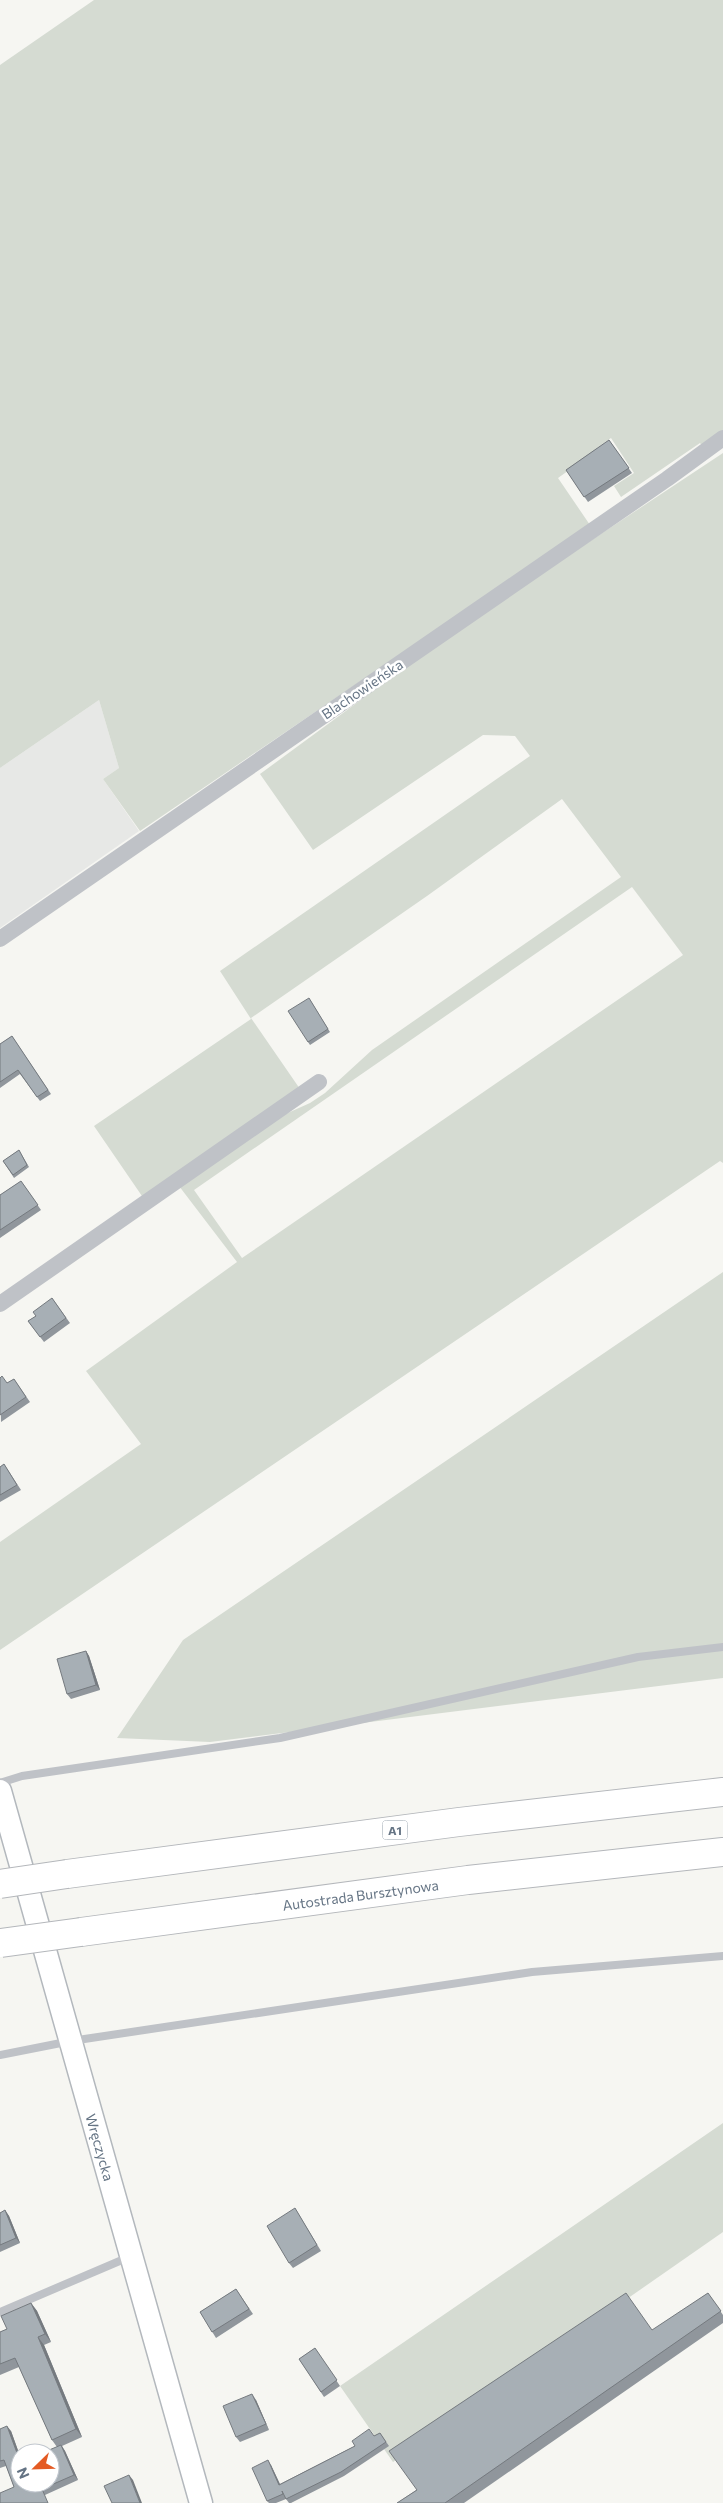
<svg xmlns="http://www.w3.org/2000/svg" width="723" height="2503" font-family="Commissioner,sans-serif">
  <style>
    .built { fill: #e7e8e6 }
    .green { fill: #d5dbd2; fill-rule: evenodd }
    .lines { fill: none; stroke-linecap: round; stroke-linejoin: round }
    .secondary-casing { stroke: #b3b8bd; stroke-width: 25 }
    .highway-casing { stroke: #b4b7bb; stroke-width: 30 }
    .lane { stroke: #bfc2c7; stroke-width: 8 }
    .street { stroke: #bfc2c7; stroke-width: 16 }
    .secondary { stroke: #fff; stroke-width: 22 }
    .highway { stroke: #fff; stroke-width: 28 }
    .highway-bridge-casing { stroke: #b4b7bb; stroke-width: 30; stroke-linecap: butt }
    .highway-bridge { stroke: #fff; stroke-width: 28 }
    .wall { fill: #90969c }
    .shaded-wall { fill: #757a7f }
    .building { fill: #a7afb5; stroke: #757a7f }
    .labels { text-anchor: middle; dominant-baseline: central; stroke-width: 5; stroke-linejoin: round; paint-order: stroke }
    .shield { fill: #fff; stroke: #939ea9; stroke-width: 1 }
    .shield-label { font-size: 12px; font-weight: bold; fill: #657484 }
    .street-label { font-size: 14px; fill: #657484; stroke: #fff }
  </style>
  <rect width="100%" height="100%" fill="#f6f6f2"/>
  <path class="built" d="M99,700L119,768L103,779L139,831L0,928V768Z"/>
  <path class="green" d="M94,0H723V431L703,447L700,443L621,497L614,486L634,473L611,438L597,448L600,453L579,463L558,478L590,525L140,831L103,779L119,768L99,700L0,768V65Z
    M723,453V1163L720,1161L0,1650V1542L141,1444L86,1371L237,1262L179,1186L281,1116L310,1103L325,1093L372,1050L621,877L562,799L427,896L251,1018L300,1089L144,1199L94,1126L251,1019L220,971L530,756L515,736L483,735L313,850L260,774L456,630ZM632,887L683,955L242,1258L194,1190Z
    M723,1272V1678L210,1742L117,1738L183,1640Z
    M723,2123V2232L393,2462L340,2386Z"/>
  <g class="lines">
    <defs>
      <g id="secondary">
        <path id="s1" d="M0,1791L201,2503"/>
      </g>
      <g id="highway">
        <path d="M67,1874L459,1822L723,1792"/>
        <path id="s2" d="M81,1932L468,1880L723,1852"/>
      </g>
    </defs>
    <use href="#secondary" class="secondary-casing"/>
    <use href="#highway" class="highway-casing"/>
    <path class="lane" d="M0,1783L22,1776L280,1738L638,1657L723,1647
      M0,2055L71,2041L532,1972L723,1956
      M0,2312L129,2257"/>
    <path class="street" d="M0,939L667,479L723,438
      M0,1304L319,1082"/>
    <use href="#secondary" class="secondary"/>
    <use href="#highway" class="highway"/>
    <defs>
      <path id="highway-bridge" d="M0,1884L67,1874
        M1,1943L81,1932"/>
    </defs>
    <use href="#highway-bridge" class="highway-bridge-casing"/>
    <use href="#highway-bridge" class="highway-bridge"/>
  </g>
  <path class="wall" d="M609,440L632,473L588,502L566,470Z
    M309,998L330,1032L310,1045L308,1042Z
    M12,1036L51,1094L40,1101L20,1074L0,1088V1044Z
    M19,1150L29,1167L14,1178L3,1161Z
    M21,1181L41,1210L0,1238V1195Z
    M52,1298L70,1323L44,1342L28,1321L36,1316Z
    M0,1378L7,1383L14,1379L30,1402L1,1422Z
    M4,1464L21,1490L0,1502V1467Z
    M86,1651L89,1656L100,1690L71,1699L67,1694Z
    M295,2208L321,2251L293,2268L289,2263Z
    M5,2210L9,2216L20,2243L0,2252V2213Z
    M236,2289L253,2314L216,2338L200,2312Z
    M708,2293L723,2315V2323L464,2503H397Z
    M31,2303L37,2311L51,2342L44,2345L82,2437L62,2446L65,2451L78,2480L45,2495L14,2487L6,2466L0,2468V2429L11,2431L20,2456V2483L57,2447L52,2440L19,2367L0,2375V2332L7,2329Z
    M315,2348L340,2386L324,2397L299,2359Z
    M256,2400L269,2430L240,2442L236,2437Z
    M380,2433L389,2446L344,2476L291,2503H289L286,2499L276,2503H269L267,2501L271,2465L280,2484Z"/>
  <path class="shaded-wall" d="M86,1651L89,1656L100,1690L96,1685Z
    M5,2210L9,2216L20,2243L16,2238Z
    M31,2303L37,2311L51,2342L45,2334Z
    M38,2337L44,2345L82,2437L76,2429Z
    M252,2394L256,2400L269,2430L266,2424Z
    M7,2426L11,2431L20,2456V2461Z
    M61,2445L65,2451L78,2480L74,2475Z
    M268,2460L271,2465L282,2489L279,2485Z
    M129,2475L133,2480L142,2503H140Z"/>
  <path class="building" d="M609,440L629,468L584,497L566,470Z
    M309,998L328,1029L308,1042L288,1011Z
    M12,1036L48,1090L37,1097L18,1070L0,1082V1044Z
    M19,1150L27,1165L13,1175L3,1161Z
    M21,1181L38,1205L0,1230V1195Z
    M52,1298L66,1318L40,1337L28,1321L36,1316L33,1312Z
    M2,1376L7,1383L14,1379L26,1397L0,1415V1378Z
    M4,1464L17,1485L0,1495V1467Z
    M86,1651L96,1685L67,1694L57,1659Z
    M295,2208L317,2245L289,2263L267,2226Z
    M5,2210L16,2238L0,2245V2213Z
    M236,2289L249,2309L212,2332L200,2312Z
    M626,2293L652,2330L708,2293L721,2311L445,2503H397L417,2490L389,2451Z
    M31,2303L45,2334L38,2337L76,2429L52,2440L15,2358L0,2364V2332L7,2329L1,2316Z
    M315,2348L337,2380L321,2392L299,2359Z
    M252,2394L266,2424L236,2437L223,2406Z
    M7,2426L20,2461V2483H50V2453H42L61,2445L74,2475L42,2489L48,2503H0V2493L14,2487L4,2460L0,2461V2429Z
    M369,2429L374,2436L380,2433L386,2442L341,2472L286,2499L282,2491L283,2494L267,2501L252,2468L268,2460L279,2485L355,2446L352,2441Z
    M129,2475L140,2503H112L104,2486Z"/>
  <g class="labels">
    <rect class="shield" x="382.5" y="1820.5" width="25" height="19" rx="4"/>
    <g class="shield-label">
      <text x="395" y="1830">A1</text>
    </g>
    <g class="street-label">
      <text transform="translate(362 689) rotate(-34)">Blachowieńska</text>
      <text stroke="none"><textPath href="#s2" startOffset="282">Autostrada Bursztynowa</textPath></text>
      <text stroke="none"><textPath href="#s1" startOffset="370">Wręczycka</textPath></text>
    </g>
  </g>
  <g transform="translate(35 2468) rotate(247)"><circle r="24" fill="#ffffff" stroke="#c1c7ce"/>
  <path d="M0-4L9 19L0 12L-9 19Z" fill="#e45b24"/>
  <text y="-8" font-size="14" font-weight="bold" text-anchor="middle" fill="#657484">N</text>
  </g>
</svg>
